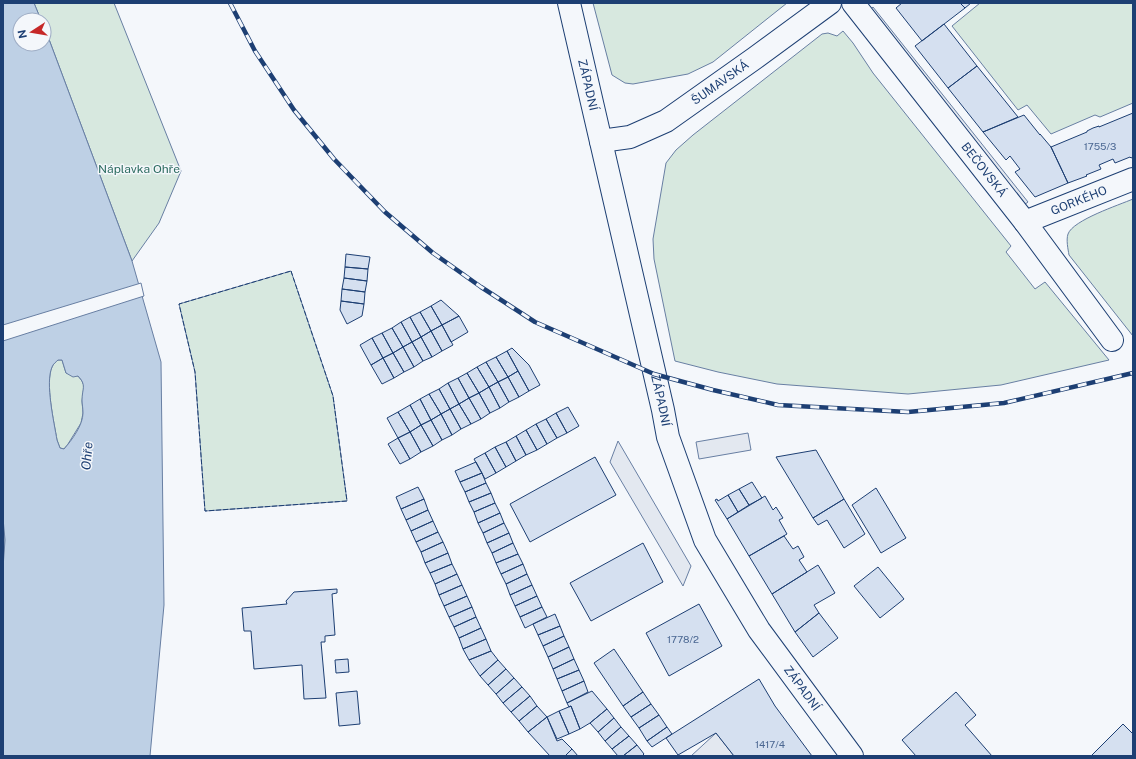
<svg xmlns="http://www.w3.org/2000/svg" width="1136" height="759" font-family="'Public Sans',sans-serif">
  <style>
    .green { fill: #d7e8df; stroke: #687fa3 }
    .parking { fill: #e3e8f0; stroke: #687fa3 }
    .water { fill: #bed0e5; stroke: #687fa3; fill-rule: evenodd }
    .pier { fill: #f4f7fb; stroke: #687fa3 }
    .building { fill: #d5e0f0; stroke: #1d3f73 }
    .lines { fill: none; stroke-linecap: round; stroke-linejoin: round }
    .street-casing { stroke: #1d3f73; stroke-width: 24 }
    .secondary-casing { stroke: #1d3f73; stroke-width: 24 }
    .street { stroke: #f4f7fb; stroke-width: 22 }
    .secondary { stroke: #f4f7fb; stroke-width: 22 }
    .rail-casing { stroke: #1d3f73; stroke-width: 4.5 }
    .rail { stroke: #f4f7fb; stroke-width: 3; stroke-dasharray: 9; stroke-linecap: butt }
    .fence { stroke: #1d3f73; stroke-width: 1; stroke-dasharray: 5 2; stroke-linecap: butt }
    .labels { text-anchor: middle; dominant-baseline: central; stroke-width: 3; stroke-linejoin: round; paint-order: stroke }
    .number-label { font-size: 10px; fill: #4b6792 }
    .street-label { font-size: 12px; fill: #1d3f73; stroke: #f4f7fb }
    .park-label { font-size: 12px; fill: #2c6c60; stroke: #f4f7fb }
    .water-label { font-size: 13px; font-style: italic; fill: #1d3f73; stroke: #f4f7fb }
  </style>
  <rect width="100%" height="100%" fill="#f4f7fb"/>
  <path class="green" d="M34,3H114L181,171L159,223L132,261L44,26V20H41Z
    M593,3H787L713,62L688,74L633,84L625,83L612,75Z
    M980,3H1133V103L1100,117L1095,115L1051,134L1027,105L1018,110L952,26Z
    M843,31L853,43L873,73L1011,246L1006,252L1035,289L1045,282L1109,360L1001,385L908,394L777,384L718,372L675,361L654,259L653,239L666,163L676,150L693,135L822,34L828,33L837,36Z
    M1133,199V336L1069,255C1068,249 1066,240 1068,234C1073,220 1119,205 1133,199Z
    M291,271L333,396L347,501L205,511L195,372L179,304Z
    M58,360H62L66,373L78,376L82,381L84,386L82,401L83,413L81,423L68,444L64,449L60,448L57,440C54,422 45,383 52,367C53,364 56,362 58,360Z
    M3,518L5,540L3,568Z"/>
  <path class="parking" d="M873,7L1028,202L1020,208L865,14Z
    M748,433L751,450L699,459L696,442Z
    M618,441L691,566L683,586L610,462Z
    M716,733L734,756H691Z"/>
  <path class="water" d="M3,3H34L41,20H20V44H44V26L132,261L161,362L164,605L150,756H3V568L5,540L3,518ZM58,360H62L66,373L73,377L78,376C87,385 82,389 82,400C82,404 83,408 83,413C83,425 72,440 64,449L60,448L57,440C54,422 45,383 52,367C53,364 56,362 58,360Z"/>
  <path class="pier" d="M141,283L144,296L3,341V325Z"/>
  <path class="building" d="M902,3H960L965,8L922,41L896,8Z
    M960,3H971L965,8Z
    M944,24L977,66L948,88L915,46Z
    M977,66L1018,117L983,132L948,88Z
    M1133,113V157L1131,158L1130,157L1115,163L1113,159L1099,165L1101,169L1086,175L1087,176L1068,183L1051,147L1087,132V131L1093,128L1099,126V127Z
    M1024,115L1040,135V134L1051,147L1068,183L1035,197L1015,172L1020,169L1010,156L1006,160L983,132Z
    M346,254L370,257L368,269L345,267Z
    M345,267L368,269L367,281L344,278Z
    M344,278L367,281L365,292L342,289Z
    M342,289L365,292L364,304L341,301Z
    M441,300L459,316L442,325L431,306Z
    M341,301L364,304L362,316L347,324L340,310Z
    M431,306L442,325L431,331L420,312Z
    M420,312L431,331L421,337L410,317Z
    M459,316L468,332L451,342L442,325Z
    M410,317L421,337L412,342L401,322Z
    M401,322L412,342L403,347L392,328Z
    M442,325L453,345L442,351L431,331Z
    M392,328L403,347L393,353L382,333Z
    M431,331L442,351L432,357L421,337Z
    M382,333L393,353L383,358L372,338Z
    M421,337L432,357L423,361L412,342Z
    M372,338L383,358L371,365L360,345Z
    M412,342L423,361L414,367L403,347Z
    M403,347L414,367L404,372L393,353Z
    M512,348L529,365L540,385L529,391L507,351Z
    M507,351L518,371L508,377L496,357Z
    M393,353L404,372L394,378L383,358Z
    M496,357L508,377L498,382L486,362Z
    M383,358L394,378L382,384L371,365Z
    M486,362L498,382L489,387L477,367Z
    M477,367L489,387L479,393L467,373Z
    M518,371L529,391L519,397L508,377Z
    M467,373L479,393L469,398L458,378Z
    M508,377L519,397L509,402L498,382Z
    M458,378L469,398L459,404L448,383Z
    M498,382L509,402L500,408L489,387Z
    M448,383L459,404L450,409L439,389Z
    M489,387L500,408L490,413L479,393Z
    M439,389L450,409L441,414L429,394Z
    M479,393L490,413L481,419L469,398Z
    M429,394L441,414L431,420L420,399Z
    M469,398L481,419L471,424L459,404Z
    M420,399L431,420L421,425L410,405Z
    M459,404L471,424L461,429L450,409Z
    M410,405L421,425L410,432L398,412Z
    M568,407L579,426L567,433L556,413Z
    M450,409L461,429L452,435L441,414Z
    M398,412L410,432L398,438L387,418Z
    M556,413L567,433L557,438L546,419Z
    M441,414L452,435L442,440L431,420Z
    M546,419L557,438L547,444L536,424Z
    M431,420L442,440L433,446L421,425Z
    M536,424L547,444L537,450L526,430Z
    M421,425L433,446L421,452L410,432Z
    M526,430L537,450L526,455L516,436Z
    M410,432L421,452L410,459L398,438Z
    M516,436L526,455L516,461L506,442Z
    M398,438L410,459L400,464L388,444Z
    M506,442L516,461L506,467L495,447Z
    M495,447L506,467L496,473L485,453Z
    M816,450L844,499L813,518L776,457Z
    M485,453L496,473L485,479L474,459Z
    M595,457L616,495L530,542L510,504Z
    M476,462L482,473L460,482L455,471Z
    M482,473L486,483L465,492L460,482Z
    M752,482L762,498L749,505L739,489Z
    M486,483L491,493L469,502L465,492Z
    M418,487L424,499L401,509L396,497Z
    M876,488L906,538L881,553L852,505Z
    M739,489L749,505L738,512L728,495Z
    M491,493L495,503L474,512L469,502Z
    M728,495L738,512L727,519L715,500L717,499L718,501Z
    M765,496L773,510L776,507L783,518L779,520L787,534L749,556L727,519Z
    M424,499L428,510L406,520L401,509Z
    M844,499L865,534L844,548L827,520L818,525L813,518Z
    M495,503L500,513L478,523L474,512Z
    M428,510L433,521L411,531L406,520Z
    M500,513L504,523L483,533L478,523Z
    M433,521L438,532L416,542L411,531Z
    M504,523L509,533L487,543L483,533Z
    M438,532L443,542L421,552L416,542Z
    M509,533L513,543L492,553L487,543Z
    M784,536L793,549L798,546L804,557L799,560L807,572L772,594L749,556Z
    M443,542L448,553L425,563L421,552Z
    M513,543L518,554L496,563L492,553Z
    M643,543L663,582L591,621L570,583Z
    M448,553L452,564L430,573L425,563Z
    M518,554L523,564L501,574L496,563Z
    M452,564L457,574L435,584L430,573Z
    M523,564L527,574L506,584L501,574Z
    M818,565L835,593L814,605L819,613L795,632L772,594Z
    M878,567L904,599L880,618L854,586Z
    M457,574L462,585L439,595L435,584Z
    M527,574L532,585L510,595L506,584Z
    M462,585L467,596L444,606L439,595Z
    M532,585L537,596L515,606L510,595Z
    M337,589V593L332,594L335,635L325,636V642H321L326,698L304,699L302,665L254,669L251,631H244L242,608L287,604L286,601L294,592Z
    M467,596L472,607L449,617L444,606Z
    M537,596L542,607L520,617L515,606Z
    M699,604L722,646L669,676L646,633Z
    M472,607L476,617L454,627L449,617Z
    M542,607L547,617L525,628L520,617Z
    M819,613L838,638L813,657L795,632Z
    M555,614L560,626L538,635L533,624Z
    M476,617L481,628L459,638L454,627Z
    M560,626L564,636L543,646L538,635Z
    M481,628L486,639L463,649L459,638Z
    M564,636L569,647L548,657L543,646Z
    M486,639L491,651L469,660L463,649Z
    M569,647L574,659L553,669L548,657Z
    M614,649L643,692L623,706L594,663Z
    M491,651L498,660L480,676L469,660Z
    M348,659L349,672L336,673L335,660Z
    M574,659L579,670L557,679L553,669Z
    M498,660L506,669L488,685L480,676Z
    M506,669L514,678L496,694L488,685Z
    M579,670L584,681L562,691L557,679Z
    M514,678L522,687L503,703L496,694Z
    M759,679L775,706L812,756H734L716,733L678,755L666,738Z
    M584,681L588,692L567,703L562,691Z
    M522,687L530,696L511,712L503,703Z
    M357,691L360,724L339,726L336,693Z
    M592,691L607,709L590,723L580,729L571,706L569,707L567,703Z
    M643,692L651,704L631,717L623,706Z
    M956,692L976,715L965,725L992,756H916L902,740Z
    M530,696L537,706L519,721L511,712Z
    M651,704L659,715L639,728L631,717Z
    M537,706L547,717L528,732L519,721Z
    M571,706L580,729L569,734L559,711Z
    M607,709L614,718L598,732L590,723Z
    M559,711L569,734L557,739L547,717Z
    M659,715L667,727L647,741L639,728Z
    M547,717L557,741L562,739L572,749L565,756H550L528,732Z
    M614,718L621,727L605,741L598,732Z
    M1123,724L1133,734V756H1091Z
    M621,727L629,736L612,749L605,741Z
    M667,727L672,734L652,747L647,741Z
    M629,736L637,745L623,756H618L612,749Z
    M637,745L644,754L642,756H623Z
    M572,749L578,756H565Z"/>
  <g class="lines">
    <defs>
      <g id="street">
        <path id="s1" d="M853,3L1025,222L1112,340"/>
        <path id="s2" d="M601,141L630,137L666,121L755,58L830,3"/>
        <path id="s3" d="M1025,222L1133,179"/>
      </g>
      <g id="secondary">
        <path id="s4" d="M569,3L663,410L668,437L705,540L759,630L852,756"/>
      </g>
    </defs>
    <use href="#street" class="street-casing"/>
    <use href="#secondary" class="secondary-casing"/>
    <use href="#street" class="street"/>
    <use href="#secondary" class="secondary"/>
    <defs>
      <path id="rail" d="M230,3L255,51L294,110L334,159L385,212L433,253L481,287L535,322L654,374L713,390L778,405L908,412L1004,403L1133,373"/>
    </defs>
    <use href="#rail" class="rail-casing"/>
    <use href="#rail" class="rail"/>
    <path class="fence" d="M291,271L333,396L347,501L205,511L195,372L179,304Z"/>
  </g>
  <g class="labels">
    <g class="number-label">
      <text x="1100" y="146">1755/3</text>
      <text x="683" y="639">1778/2</text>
      <text x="770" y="744">1417/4</text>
    </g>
    <g class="street-label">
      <text stroke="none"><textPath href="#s2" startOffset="135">ŠUMAVSKÁ</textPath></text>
      <text stroke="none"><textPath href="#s4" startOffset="84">ZÁPADNÍ</textPath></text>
      <text stroke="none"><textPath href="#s1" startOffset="212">BEČOVSKÁ</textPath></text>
      <text stroke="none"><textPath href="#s3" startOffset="58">GORKÉHO</textPath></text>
      <text stroke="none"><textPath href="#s4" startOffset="408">ZÁPADNÍ</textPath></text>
      <text stroke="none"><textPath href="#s4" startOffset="732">ZÁPADNÍ</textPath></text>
    </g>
    <g class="park-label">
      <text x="139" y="169">Náplavka Ohře</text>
    </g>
    <g class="water-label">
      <text transform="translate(87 456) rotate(-85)">Ohře</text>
    </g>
  </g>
  <rect width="1136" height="759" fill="none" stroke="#1d3f73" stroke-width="8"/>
  <g transform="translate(32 32) rotate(258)"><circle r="19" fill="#f4f7fb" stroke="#9eadc5"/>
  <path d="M0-3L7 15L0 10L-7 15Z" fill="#c62828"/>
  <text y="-6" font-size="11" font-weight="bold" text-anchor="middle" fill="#1d3f73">N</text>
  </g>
</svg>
